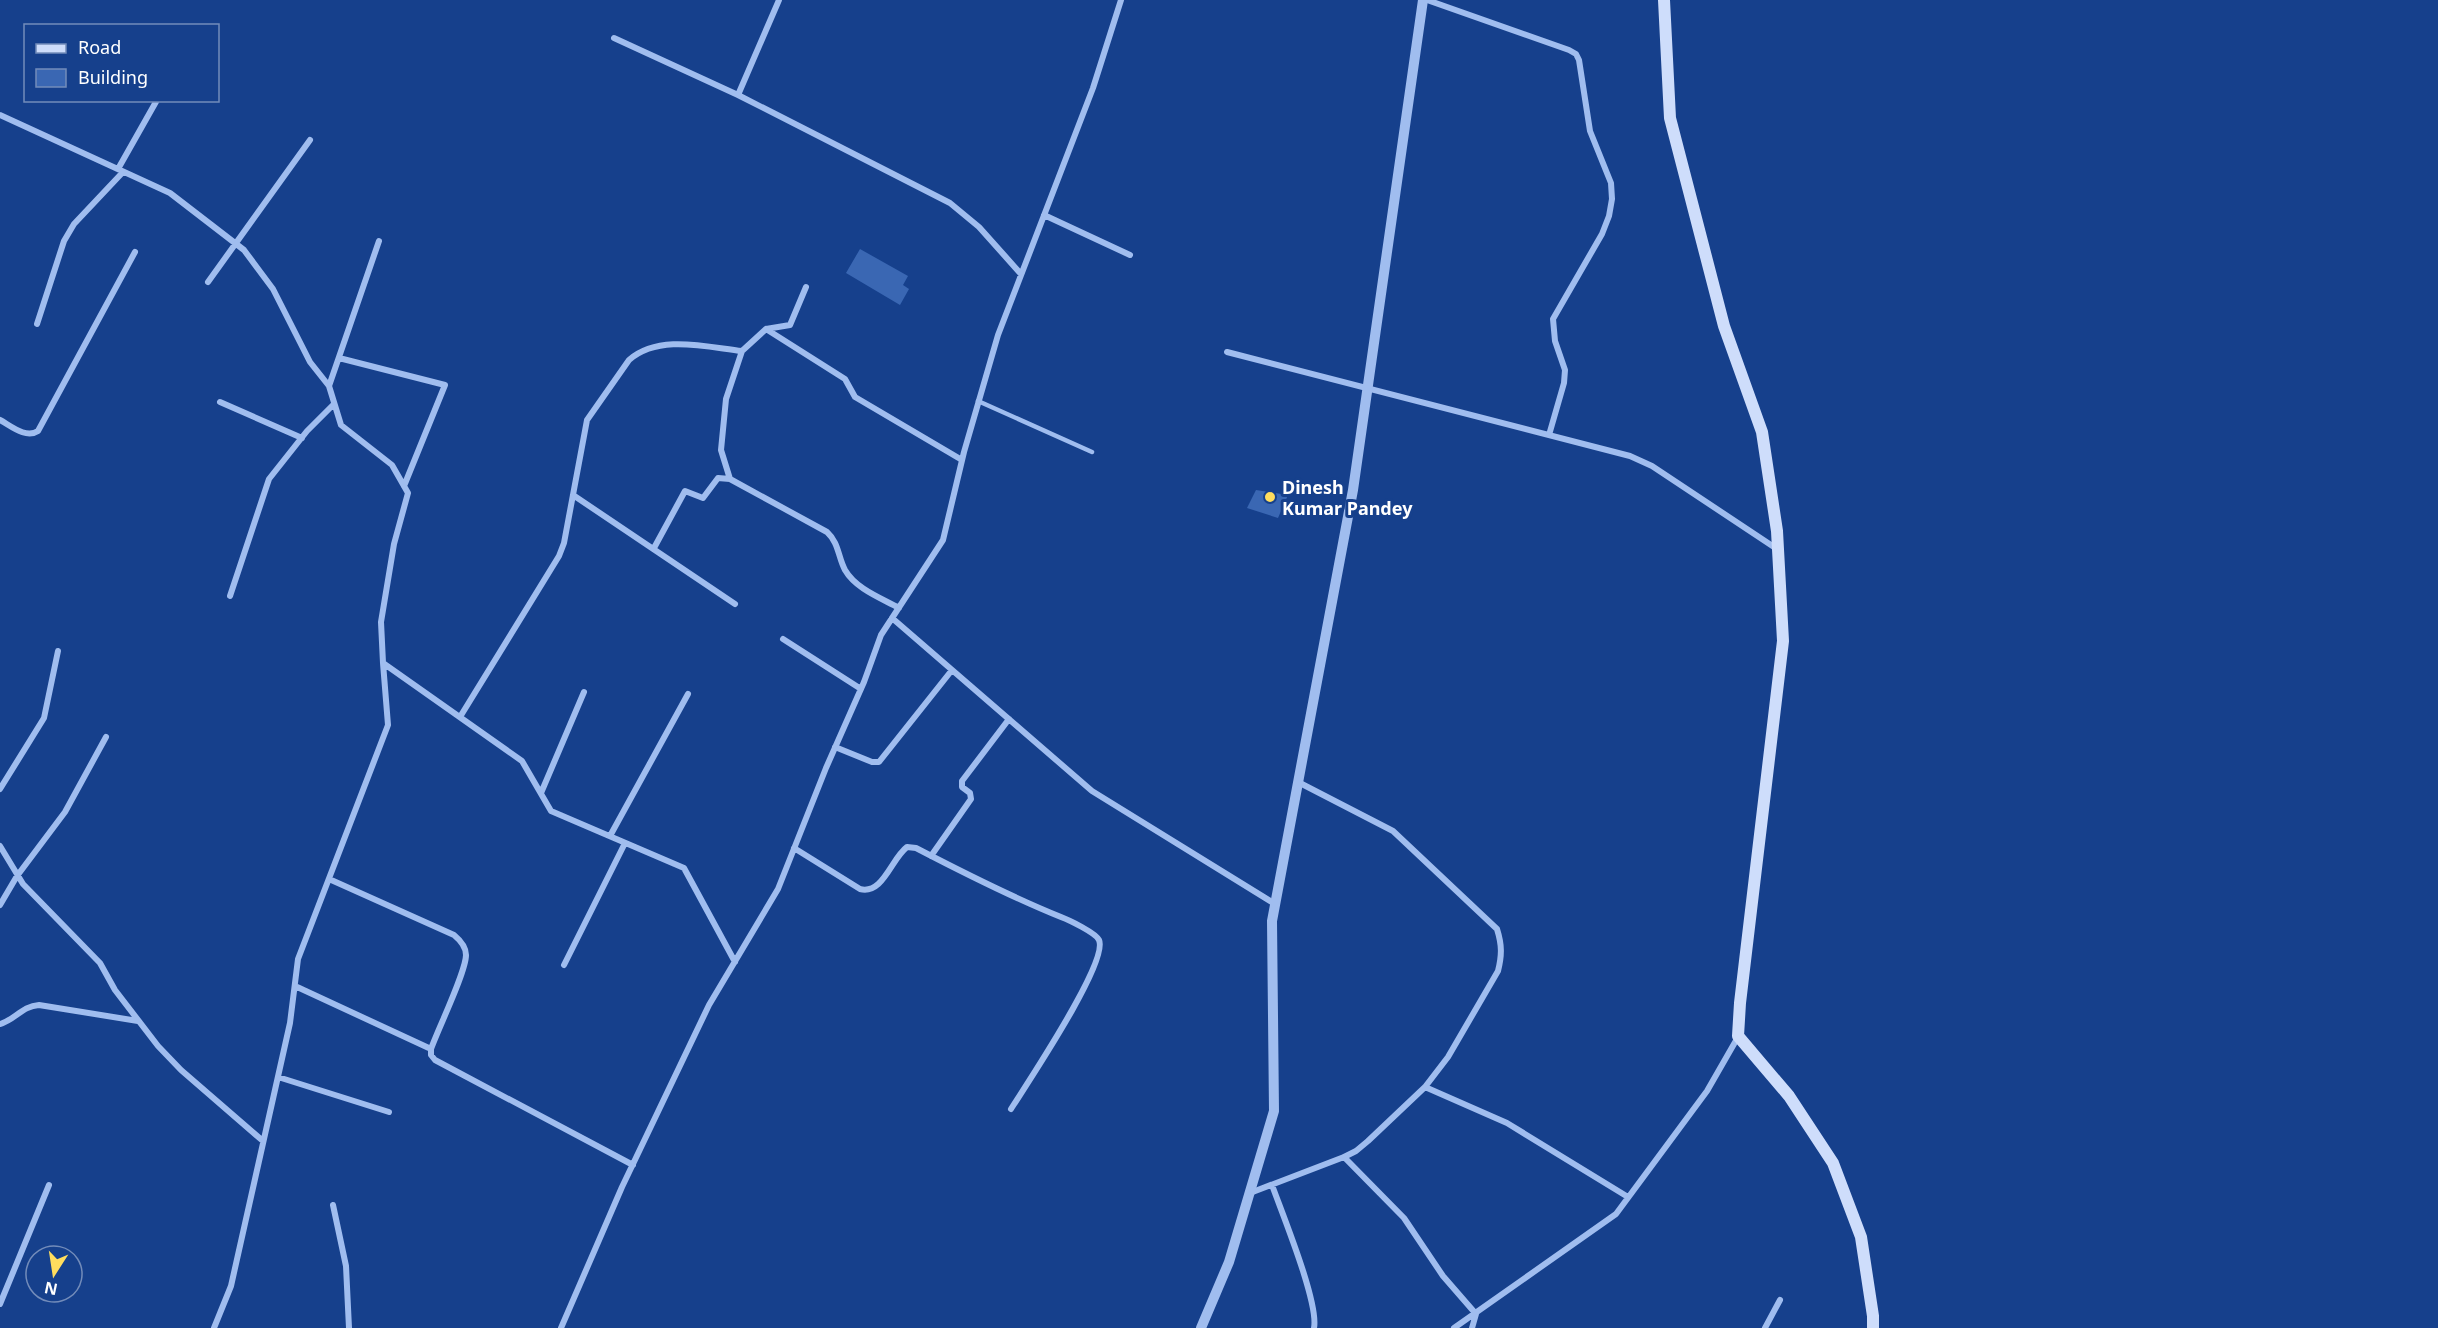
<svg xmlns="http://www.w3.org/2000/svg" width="2438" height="1328" font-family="'Noto Sans',sans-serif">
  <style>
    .building { fill: #3a67b3 }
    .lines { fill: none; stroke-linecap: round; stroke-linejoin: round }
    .service { stroke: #a0bdef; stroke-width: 4.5 }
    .minor { stroke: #a0bdef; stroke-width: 6 }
    .tertiary { stroke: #a0bdef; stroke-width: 10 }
    .secondary { stroke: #ceddfb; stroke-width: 12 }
    .poi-dot { fill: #ffdd5e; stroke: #16408c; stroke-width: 2 }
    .labels { text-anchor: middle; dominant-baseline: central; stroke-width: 6; stroke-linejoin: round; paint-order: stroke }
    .poi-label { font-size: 18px; font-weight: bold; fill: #fff; stroke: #16408c; text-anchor: start }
  </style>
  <rect width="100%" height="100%" fill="#16408c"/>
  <path class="building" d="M860,249L908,276L903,285L909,289L900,305L846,273Z
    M1256,490L1288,495L1278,518L1247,508Z"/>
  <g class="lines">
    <path class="service" d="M978,401L1092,452"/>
    <path class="minor" d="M1427,0L1569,50L1576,54L1579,60L1590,131L1611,183L1612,199L1609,216L1602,234L1553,319L1555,341L1565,370L1564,383L1549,435
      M614,38L738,95L950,203L979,227L1021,274
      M738,95L779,0
      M0,115L170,193L244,250L273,289L310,362L329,386L341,425L392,465L408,493L394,544L381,622L383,663L522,761L551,811L684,868L735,962
      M118,169L157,100
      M1044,215L1130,255
      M208,282L310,140
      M37,324L64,241L74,224L123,172
      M766,329L845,379L855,397L962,460
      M1227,352L1630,456L1652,466L1777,549
      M339,358L445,385L404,486
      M329,386L379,241
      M220,402L302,438
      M0,420C11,426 26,439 38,431L135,252
      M730,479L721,450L726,399L742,351L766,329L790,325L806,287
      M573,495L735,604
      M654,548L685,491L703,498L718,478L730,479L827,532C839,543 838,557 845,570C856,589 881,598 899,608
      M230,596L269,479L307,431L334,404
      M892,618L1092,791L1275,904
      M783,639L861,689
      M460,717L559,556L564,543L587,420L629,360C659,334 706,347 742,351
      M835,747L872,762H879L952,670
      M0,789L44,718L58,651
      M541,793L584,692
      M610,836L688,694
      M0,846L23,884L100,963L115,990L158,1046L181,1070L263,1141
      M794,848L860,889C883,895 891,859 907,847L916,848C964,873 1011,897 1061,917C1069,920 1096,933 1099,940C1109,962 1026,1085 1011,1109
      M931,856L971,799L970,793L962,787V781L1009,719
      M329,879L454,935C460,940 466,946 466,955C466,972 438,1029 431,1049V1055L435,1060L633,1165
      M0,905L17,876L65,812L106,737
      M564,965L625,843
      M295,986L431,1049
      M0,1024C15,1020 22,1006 39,1005L138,1021
      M278,1077L389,1112
      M1425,1087L1507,1123L1628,1197
      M1344,1157L1404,1218L1443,1276L1476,1314L1472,1328
      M1272,1185C1282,1213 1319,1303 1314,1328
      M1250,1193L1344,1157L1356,1151L1368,1141L1425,1087L1448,1057L1498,971C1502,955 1502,945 1497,929L1393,831L1298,782
      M333,1205L346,1266L349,1328
      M0,1304L49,1185
      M214,1328L231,1286L290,1023L298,959L388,725L383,663
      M561,1328L622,1187L709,1005L778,889L826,768L864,682L881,635L943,540L964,452L998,335L1093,88L1121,0
      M1454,1328L1616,1214L1707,1091L1738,1037
      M1765,1328L1780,1300"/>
    <path class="tertiary" d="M1201,1328L1229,1262L1274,1111L1272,921L1353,490L1423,0"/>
    <path class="secondary" d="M1664,0L1670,118L1724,326L1762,432L1777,531L1783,641L1740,1003L1738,1036L1789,1096L1833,1163L1861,1237L1873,1316V1328"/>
  </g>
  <circle class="poi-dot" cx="1270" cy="497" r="6"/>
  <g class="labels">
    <g class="poi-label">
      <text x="1282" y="487">Dinesh<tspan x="1282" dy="21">Kumar Pandey</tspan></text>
    </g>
  </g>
  <rect x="24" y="24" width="195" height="78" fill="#16408c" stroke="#738cba" stroke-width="1.5"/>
  <rect x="36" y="44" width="30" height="9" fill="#ceddfb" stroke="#738cba" stroke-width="1.5"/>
  <text x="78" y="54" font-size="18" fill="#ffffff">Road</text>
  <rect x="36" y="69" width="30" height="18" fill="#3a67b3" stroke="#738cba" stroke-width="1.5"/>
  <text x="78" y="84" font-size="18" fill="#ffffff">Building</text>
  <g transform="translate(54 1274) rotate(192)"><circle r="28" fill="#16408c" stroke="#738cba" stroke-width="1.5"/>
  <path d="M0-4.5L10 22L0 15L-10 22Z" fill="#ffdd5e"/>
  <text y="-9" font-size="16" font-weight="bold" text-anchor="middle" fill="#ffffff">N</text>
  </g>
</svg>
